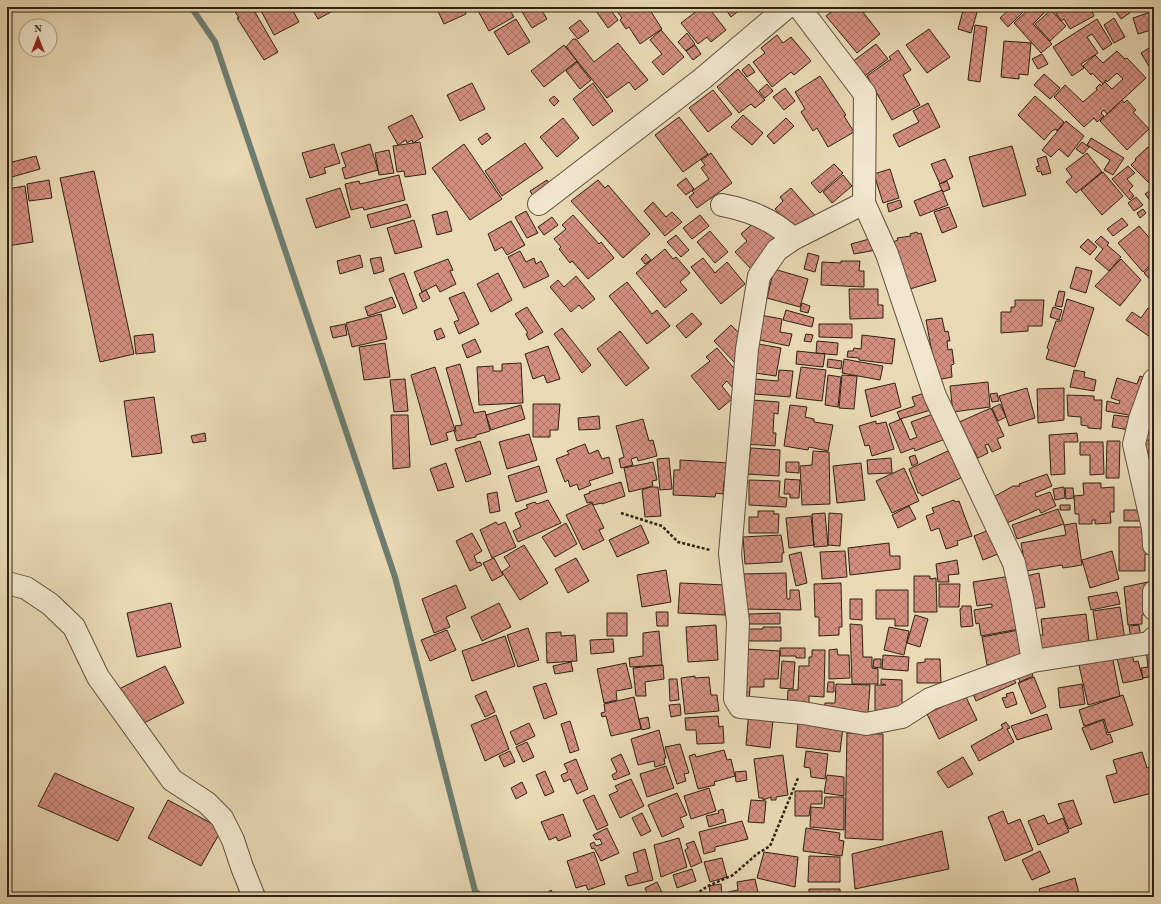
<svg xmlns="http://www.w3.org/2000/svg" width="1161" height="904" font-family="'Old Standard TT',serif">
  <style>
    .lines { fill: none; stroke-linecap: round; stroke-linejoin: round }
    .stream { stroke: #6d7d70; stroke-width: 6 }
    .building { fill: url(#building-cross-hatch); stroke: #2e2214 }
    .minor-casing { stroke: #5d503c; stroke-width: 24 }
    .path { stroke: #2e2214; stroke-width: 2.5; stroke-dasharray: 3 2; stroke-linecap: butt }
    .minor { stroke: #f1e6ce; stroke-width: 22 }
  </style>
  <defs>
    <pattern id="building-cross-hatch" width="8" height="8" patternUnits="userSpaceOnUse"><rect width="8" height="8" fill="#d38e7f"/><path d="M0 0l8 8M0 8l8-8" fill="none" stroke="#ac7467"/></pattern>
  </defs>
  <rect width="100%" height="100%" fill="#e9d9b4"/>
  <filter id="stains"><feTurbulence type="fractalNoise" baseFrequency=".005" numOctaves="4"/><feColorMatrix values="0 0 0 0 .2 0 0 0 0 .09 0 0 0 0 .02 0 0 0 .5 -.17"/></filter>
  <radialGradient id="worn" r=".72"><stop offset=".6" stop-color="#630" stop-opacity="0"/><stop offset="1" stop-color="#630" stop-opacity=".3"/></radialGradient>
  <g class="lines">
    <path class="stream" d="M191,7L215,42L395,577L475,891L482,897"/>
  </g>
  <path class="building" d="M232,7H252L278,52L264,60L237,18H239Z
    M259,7H291L299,22L274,35Z
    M308,7H340L318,19L311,7Z
    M436,7H463L466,14L444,24Z
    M480,7H508L514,17L489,31L477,9Z
    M519,7H540L547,19L532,28Z
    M602,7H611L609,8L618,20L608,28L596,11Z
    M619,7H648L662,29L640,44L629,27L626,29L620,20L622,18L616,10Z
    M702,7H708L726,30L711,42L707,37L698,44L681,23Z
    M724,7H752L746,12L742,8L731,17Z
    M838,7H859L880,34L857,53L826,16Z
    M964,7L978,9L971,33L958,29Z
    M1012,7H1028L1008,27L1000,18Z
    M1031,7H1050L1033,24L1052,44L1041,53L1014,23Z
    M1055,7H1090L1094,16L1070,29L1064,19L1061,21L1053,8Z
    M1113,7H1138L1121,19Z
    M1051,10L1066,26L1050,41L1035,24Z
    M1154,11V29L1138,34L1133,18Z
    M1114,18L1125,37L1114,43L1104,25Z
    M516,19L530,42L508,55L494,32Z
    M1097,19L1112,44L1103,50L1092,34L1087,37L1098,53L1081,64L1084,68L1072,76L1053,47Z
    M580,20L589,31L578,39L569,28Z
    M975,25L987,27L980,82L968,80Z
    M929,29L950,57L927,73L906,45Z
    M661,30L684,57L663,75L652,62L662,54L650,40Z
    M687,33L695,44L686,51L678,42Z
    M777,35L783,43L791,37L811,61L794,75L791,72L772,87L753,62L765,53L761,48Z
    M573,39H576L594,62L618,43L648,80L635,90L629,82L607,98L566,47Z
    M1004,41L1031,43L1028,75L1019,74V79L1001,77Z
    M876,44L888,59L863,77L852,62Z
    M564,45L577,61L544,87L531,71Z
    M695,45L701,54L693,60L686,51Z
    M1154,45V75L1141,53Z
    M898,50L911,70L903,75L920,105L892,120L867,76L891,59L889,57Z
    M1117,51L1125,59L1127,58L1146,78L1107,114L1104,110L1101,113L1104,116L1097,122L1094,118L1084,127L1054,97L1065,85L1083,102L1097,90L1096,88L1100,84L1101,86L1105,82L1112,89L1123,79L1117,73L1107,82L1106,80L1103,84L1092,73L1091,75L1083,66L1095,55L1103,63Z
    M1042,54L1048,64L1038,69L1032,59Z
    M577,62L591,80L580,89L566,71Z
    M749,64L755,72L747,77L742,70Z
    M738,69L765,100L755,108L751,104L748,106L739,113L717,87Z
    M1044,74L1060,88L1050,99L1034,85Z
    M820,76L846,115L844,116L854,132L828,147L817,128L813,131L801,112L805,109L795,92Z
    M472,83L485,109L460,121L447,95Z
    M593,83L613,111L593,126L573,99Z
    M767,84L773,91L765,98L759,91Z
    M785,88L795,101L784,110L773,97Z
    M713,90L732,114L708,132L689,108Z
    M554,96L559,101L554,106L549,100Z
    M1035,96L1064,122L1057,131L1056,129L1052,131L1044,140L1018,115Z
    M1122,100L1124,103L1127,100L1136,110L1133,112L1149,129L1127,150L1100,121Z
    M928,103L940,127L899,147L893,135L919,122L913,111Z
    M412,115L423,137L413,143L412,140L407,143L406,140L398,145L388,127Z
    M743,115L763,133L752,145L731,127Z
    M679,117L708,154L683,172L655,135Z
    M563,118L579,138L557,157L540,137Z
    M786,118L794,126L774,144L767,136Z
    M1066,121L1084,136L1068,157L1059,149L1051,157L1042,150Z
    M487,133L491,138L482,145L478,139Z
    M1091,138L1124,158L1113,175L1104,170L1110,160L1087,145Z
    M420,142L426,174L405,177L404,171L397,172L393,146Z
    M1082,142L1089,147L1083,154L1076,149Z
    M525,143L543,168L502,196L485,171Z
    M334,144L340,163L324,168L326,173L310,178L302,153Z
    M370,144L378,170L345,179L342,168L346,167L341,153Z
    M464,144L502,199L470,220L432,168Z
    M1012,146L1026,195L983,207L969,157Z
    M1148,147L1154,153V180L1150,184L1131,165L1136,160L1135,159Z
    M389,150L394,173L379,175L375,153Z
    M711,153L732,183L697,208L689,197L694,193L692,191L709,179L701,168L705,165L701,160Z
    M1087,153L1102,172L1076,193L1066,182L1072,177L1066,169Z
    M36,156L40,169L12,177L8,163Z
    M1046,156L1051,173L1042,175L1041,171L1038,172L1036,167L1039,166L1037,159Z
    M945,159L953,177L940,184L931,164Z
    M834,164L843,173L820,193L811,183Z
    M1128,166L1135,173L1127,179L1133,186L1129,190L1134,196L1130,200L1112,179Z
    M890,169L899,198L883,203L874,174Z
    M94,171L134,354L100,362L60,178Z
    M1103,172L1123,196L1102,215L1081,190Z
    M399,175L405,200L364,210L363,207L351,210L345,184L359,181L360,184Z
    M843,175L852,186L832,203L823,192Z
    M686,178L694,189L686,195L677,185Z
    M49,180L52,198L29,201L27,184Z
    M547,180L551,185L533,196L530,191Z
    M598,180L605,188L608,185L650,234L623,258L571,201Z
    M947,181L950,189L943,192L939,184Z
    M25,186L33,242L7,246V189Z
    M340,188L350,217L316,228L306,199Z
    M791,188L817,218L797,234L775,209L783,201L780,197Z
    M1154,188V206L1145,194Z
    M942,190L948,205L920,216L914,201Z
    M1136,197L1143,205L1134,211L1128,203Z
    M900,200L902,207L889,212L887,204Z
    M653,202L666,217L672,212L682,222L665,236L644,211Z
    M407,204L411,217L371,228L367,215Z
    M949,207L957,227L942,233L934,212Z
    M1143,209L1146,213L1140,218L1137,213Z
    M447,211L452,231L437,235L432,215Z
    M526,211L538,233L527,238L515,217Z
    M573,215L599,244L601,242L614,258L588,279L572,261L570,263L559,249L561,247L554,239L566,229L562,225Z
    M700,215L709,226L692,239L683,228Z
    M552,217L558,225L544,235L538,227Z
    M1122,218L1128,225L1113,236L1107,229Z
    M758,219L780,242L751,269L735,252L747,241L741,234Z
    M414,220L422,247L395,254L387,228Z
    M511,221L525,245L507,255L502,247L495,251L488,234Z
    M1139,226L1154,243V262L1143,272L1118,243Z
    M710,231L728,252L715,263L697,242Z
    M917,232L918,234L921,233L936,281L907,290L893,242L898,240L897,238L911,236L910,234Z
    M676,235L689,250L681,257L667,242Z
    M1101,236L1109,243L1107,245L1121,257L1109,271L1095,259L1103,249L1095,242Z
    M873,238L876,250L854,254L851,244Z
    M1088,239L1097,247L1090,255L1080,247Z
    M665,249L673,259L676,257L690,273L680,282L687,290L665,308L636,273Z
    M520,251L526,262L534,258L536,264L541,261L549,276L524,288L508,257Z
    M808,253L819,256L815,272L804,269Z
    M646,254L651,260L645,264L641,259Z
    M360,255L363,267L340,274L337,261Z
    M381,257L384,271L374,274L370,259Z
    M703,258L715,273L727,262L745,284L721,304L691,267Z
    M448,259L453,270L450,271L456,284L440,292L436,285L422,292L414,272Z
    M1121,259L1141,280L1120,306L1095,286Z
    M841,261H860L859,271H864V287L821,285L822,262L841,263Z
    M1154,264V284L1144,273Z
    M1076,267L1092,271L1086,293L1070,288Z
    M774,269L808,279L800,307L767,298Z
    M404,273L417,308L403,314L389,279Z
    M498,273L512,300L491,312L477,284Z
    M576,276L595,299L582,309L579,305L571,312L550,287L558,280L564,287Z
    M627,282L652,314L657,310L670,326L647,344L609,296Z
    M849,289H878V305H883V318L850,319Z
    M426,290L430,298L423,302L419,294Z
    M1059,291L1065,292L1062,307L1055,306Z
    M464,292L479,324L459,334L454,322L459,320L449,298Z
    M392,297L396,307L368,316L365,307Z
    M1067,299L1094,308L1075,367L1046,359L1049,349L1047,348L1056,321H1061Z
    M1015,300H1044L1042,326H1028V331L1001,333V312H1011V307H1015Z
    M802,303L810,306L808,313L800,311Z
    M527,307L543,332L529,340L526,334L528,333L515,314Z
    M1053,307L1062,310L1059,320L1050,317Z
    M1148,308L1154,312V330L1150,337L1126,320L1132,312L1141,318Z
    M786,310L814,318L812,327L783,320Z
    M692,313L702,324L686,338L676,326Z
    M381,314L387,339L352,347L346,323Z
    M760,315L782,319L780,332L792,334L789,346L755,339Z
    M942,318L945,332L948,331L950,341H947L948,350L952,349L954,364L951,365L952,377L937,380L926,320Z
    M345,324L347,335L333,338L330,327Z
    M819,324H852V338L819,337Z
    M731,325L744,338L737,365L714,341Z
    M441,328L445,337L437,340L434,331Z
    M562,328L591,365L582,373L554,334Z
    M620,331L649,368L626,386L597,349Z
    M153,334L155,352L136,354L134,336Z
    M806,334L813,335L811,342L804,341Z
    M862,335L895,339L892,364L859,360V358L847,357L848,351H853L854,348L861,349Z
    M475,339L481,352L467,358L462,345Z
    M817,341L838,343L837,355L816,353Z
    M385,343L390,377L364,380L359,347Z
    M753,343L781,348L776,376L748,372Z
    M548,346L560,379L547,383L544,375L533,379L525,354Z
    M717,348L742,378L732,387L727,381L722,386L732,399L719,410L691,376L710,361L706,357Z
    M797,351L825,354L823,367L796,364Z
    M828,359L842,361L841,369L827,367Z
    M844,359L883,366L880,380L842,373Z
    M521,363L523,403L479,405L477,367L493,366V371H502V364Z
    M460,364L474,413L485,411L490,431L476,435V437L457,441L454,431H456L455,426L462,425L446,368Z
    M435,367L455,430L446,433L448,440L431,445L411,375Z
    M801,367L826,370L822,401L796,398Z
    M779,370L793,371L790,397L755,394L754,379L778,381Z
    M1074,370L1085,372L1084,377L1096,380L1094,391L1070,387Z
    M828,375L841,377L838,407L825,405Z
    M842,375L857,376L854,409L839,408Z
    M1140,376L1152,380L1140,417L1106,411L1107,401L1119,404L1120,401L1111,398L1117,378L1137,384Z
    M405,379L408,411L394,412L390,380Z
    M988,382L990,407L953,412L950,386Z
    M895,383L901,407L871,417L865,390Z
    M1027,388L1035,418L1009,426L999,396Z
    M1064,388V420L1038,423L1037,389Z
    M925,393L931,410L900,419L897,412L915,406L912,397Z
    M997,393L999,401L992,402L990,394Z
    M1067,395L1094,396V400H1102L1101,429L1088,428V426L1081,425V417L1068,416Z
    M154,397L162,453L132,457L124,401Z
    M752,400L779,402L778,414L774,413L773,433H776L775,446L744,444Z
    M533,404H560L558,430H550V437H533Z
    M1000,404L1006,417L998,421L992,408Z
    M521,405L525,419L491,430L486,415Z
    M790,405L807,407L805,417L814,419V422L833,425L828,451L809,447L808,450L784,446Z
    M991,408L1004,436L997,439L1001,448L992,452L988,444L985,445L988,453L978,458L974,450L970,452L957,423Z
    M933,414L945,439L915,451L914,448L901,453L889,424L901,419L910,440L917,437L911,422Z
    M391,415H408L410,467L393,469Z
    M1114,415L1137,418L1135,431L1112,427Z
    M599,416L600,429L579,430L578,418Z
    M1142,417L1154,419V432L1141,430Z
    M643,419L649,441L653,440L657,456L638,461L637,457L631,459L633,465L621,468L619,459L624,457L616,426Z
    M876,421V424L886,422L894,449L872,456L869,445L865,446L859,426Z
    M205,433L206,441L193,443L191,436Z
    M1077,433L1078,442H1064L1065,474L1051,475L1049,435Z
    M529,434L537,460L507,469L499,442Z
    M1145,440H1154V462L1144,461Z
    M480,441L491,474L466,482L455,449Z
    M1107,441H1120L1119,478H1106Z
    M1080,442H1103L1104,474L1090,475V455H1080Z
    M585,444L589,454L598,450L602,459L609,457L613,473L589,481L591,485L579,490L577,484L570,487L568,480L565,482L556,459L569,454L567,451Z
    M751,448L780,450L779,476L747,474Z
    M952,449L965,476L922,496L920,493H918L909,469Z
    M813,451L829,452L830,504L802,505L800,466L812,465Z
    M915,455L918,463L912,466L909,457Z
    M669,458L672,489L660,490L657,459Z
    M891,458L892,473L868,474L867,460Z
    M680,460L730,463L728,481H724L723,494L716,493L715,497L673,495L674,470H680Z
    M653,462L657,480L652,481L653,486L629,492L624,468Z
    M786,462H799V473L786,472Z
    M446,463L454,487L438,491L430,469Z
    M861,463L865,500L837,503L833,466Z
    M539,466L547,492L516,502L508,476Z
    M904,468L919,501L892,513L876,481Z
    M1047,474L1052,486L1035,493L1036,497L1050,492L1056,506L1041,513L1039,509L1007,523L995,496L1013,486H1020L1019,484Z
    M785,479L800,480L799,498H790V494H784Z
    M749,480L780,481L779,497L787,498L786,507L749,505Z
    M621,482L625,496L602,504V503L593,505L592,502L587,503L584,495L590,493L589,492Z
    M1083,483H1101V488L1114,487V512H1110L1111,523L1095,524V520H1092V524H1079V514H1075L1074,496L1084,495Z
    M650,487H658L661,516L645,517L642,490Z
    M1064,487L1065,498L1055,500L1053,489Z
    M1065,488H1073L1074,498L1066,499Z
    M497,492L500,511L490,513L487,494Z
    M548,500L561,523L518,542L513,531L521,527L515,513L528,508L526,505L535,502L537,504Z
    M954,500L955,502L959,501L972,536L957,541L958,545L946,549L939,528L931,531L926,516L934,513L932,508Z
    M592,503L604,528L599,530L604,540L583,550L566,515Z
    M1060,505H1070V510H1060Z
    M909,506L916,519L898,528L892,515Z
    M1058,509L1064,524L1017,539L1012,525Z
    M1124,510H1143V521H1124Z
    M758,511H774V514H779L778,533H749V517H758Z
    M825,513L828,546L814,547L812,514Z
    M829,513L842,514L840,546L828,545Z
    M811,516L814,545L789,548L786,518Z
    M496,522L498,525L505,522L516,547L492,558L480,530Z
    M566,523L577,544L555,557L542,537Z
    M1076,523L1082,565L1063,568L1062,565L1026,571L1021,543L1066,535L1064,525Z
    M641,525L649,543L617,557L609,540Z
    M1119,527H1146L1153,554H1145V571H1119Z
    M989,530L998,554L983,560L974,536Z
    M472,533L482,551L474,556L477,563L480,562L482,565L470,571L456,541Z
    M781,535L784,553H782V562L745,564L743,537Z
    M889,543L890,556H900V569L850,575L848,548Z
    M524,545L548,583L520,600L502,572L510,566L504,557Z
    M845,551L847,577L822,579L820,552Z
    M1112,551L1119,579L1090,588L1082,560Z
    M801,552L807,583L796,586L789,555Z
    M494,558L503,575L492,581L483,563Z
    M576,558L589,581L568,593L555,569Z
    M957,560L959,574L948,575L949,582H938L936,564Z
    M666,570L671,602L642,607L637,575Z
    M786,573L787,599H790V590H799L801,610L743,609L742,574Z
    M1039,573L1045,607L1032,609L1026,576Z
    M914,576H930V579L936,578L937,612H914Z
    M1011,576L1019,629L981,636L979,623L976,624L974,610L992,607V604L977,606L973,582Z
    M1148,582L1151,613L1142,615V624L1128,625L1124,587Z
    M680,583L726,585L725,615L678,613Z
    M841,583L842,627H839V635L819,636V617H815L814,584Z
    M939,584H960L959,607H939Z
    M456,585L466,608L446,617L450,627L434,633L422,599Z
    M876,590H908V626H895V619H876Z
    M1117,592L1120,604L1091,610L1088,597Z
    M850,599H862V620L850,619Z
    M171,603L181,647L137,657L127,613Z
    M499,603L511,627L482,641L471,617Z
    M962,606H971L973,626L961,627L960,609L962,608Z
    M1120,607L1125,640L1098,644L1093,611Z
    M656,612H668V626H657Z
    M607,613H627V636H607Z
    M780,613V624H748L749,614Z
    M1086,614L1089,641L1084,642L1085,650L1040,655L1037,635H1043L1041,619Z
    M915,615L928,619L920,647L907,643Z
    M850,624L862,625L863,657H872V668L878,669V684H852Z
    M716,625L718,660L688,662L686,627Z
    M1139,625L1141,638L1131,640L1129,626Z
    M763,627H781V641H746L747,629H763Z
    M889,627L909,631L904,655L884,650Z
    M528,628L539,660L518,667L507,635Z
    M447,630L456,650L430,661L421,640Z
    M1019,630L1024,658L987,665L982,637Z
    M659,631L662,665L630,667L629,658L643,656V633Z
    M561,632V636L575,635L577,661L547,663L546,633Z
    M505,636L515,666L472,681L462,651Z
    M613,639L614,652L591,654L590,640Z
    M780,648H805V658H796V656H780Z
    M1154,648V676L1143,678L1141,668L1148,667L1146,649Z
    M746,649L780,651L778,679H764V687H750L749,703H741Z
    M837,649L838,655H849L850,678L829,679V650Z
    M812,650H825L824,697L809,696V708H787L788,690H798L799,666H809V657H812Z
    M1131,651L1134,662L1138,661L1143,679L1123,683L1116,654Z
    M883,655L909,657L908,671L882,669Z
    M1112,655L1120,696L1088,705L1078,661Z
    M874,659H881V668L873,667Z
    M925,659H940L941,683H917V663L925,662Z
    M782,661L795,662L793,689L780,688Z
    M571,662L573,671L555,674L553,666Z
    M626,663L632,688L616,691L617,700L604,703L597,669Z
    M663,665L664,679L645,682L646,696H636L633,668Z
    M165,666L184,703L138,726L119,689Z
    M1029,667L1033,676L1020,682L1016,672Z
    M1010,672L1016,683L976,701L971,689Z
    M695,676V678L709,677L711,695H717L719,711L685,714L681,678Z
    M1034,677L1046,707L1031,714L1018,683Z
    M669,679H677L679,700L670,701Z
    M881,679L902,680V712H875V685H886L881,684Z
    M828,682H834V692H827Z
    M546,683L557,714L544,719L533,687Z
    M836,684L870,685L868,714L824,712L825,703H835Z
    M1082,684L1085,704L1060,708L1058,688Z
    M486,691L495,712L485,717L475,696Z
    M1013,692L1017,704L1006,708L1002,698L1007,697L1006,694Z
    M965,695L977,720L939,739L927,714Z
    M1123,695L1133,725L1108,733L1104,719L1084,726L1079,710Z
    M634,697L641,729L611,736L606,716L602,717L601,713L605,712L604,704Z
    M680,704L681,715L671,717L669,705Z
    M749,710L774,711L770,748L746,745Z
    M1047,714L1052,729L1017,740L1011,726Z
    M496,715L509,749L485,761L471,725Z
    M718,716L719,727L723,726L724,743L697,744L696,730H686L685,718Z
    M648,717L650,728L642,730L639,719Z
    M1103,720L1107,735L1110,734L1113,742L1091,750L1082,728Z
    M570,721L579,750L570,753L561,724Z
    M1006,722L1010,728L1007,729L1014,742L979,761L971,746L1003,728L1001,725Z
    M529,723L535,736L516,745L510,732Z
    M798,723L843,727L840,752L796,747Z
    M659,730L666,758H664L665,764L655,767L654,761L638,765L631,739Z
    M847,733L883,734V840L845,838Z
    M527,742L534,757L523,762L516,747Z
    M680,744L689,773L684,774L686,781L677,784L665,747Z
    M724,750L727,760L731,759L735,776L714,782L715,785L698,789L689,756L695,754L696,757Z
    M510,751L515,762L504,767L499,756Z
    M806,751L828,754L825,779L811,777L810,768L804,767Z
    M1142,752L1147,768L1154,766V796L1152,793L1114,803L1106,776L1117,773L1113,760Z
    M621,754L630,774L614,780L612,775L617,772L611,759Z
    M783,755L788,795L776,797V800H771V797L763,800V798H759L754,759Z
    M963,757L973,774L948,788L937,772Z
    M576,759L588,789L577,794L571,781L570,779L564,782L561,775L568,772L564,764Z
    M666,766L674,788L647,797L640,774Z
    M545,771L554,792L545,796L536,775Z
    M746,771L747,780L736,782L735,772Z
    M55,773L134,808L118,841L38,806Z
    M827,775L844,777V796L824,793Z
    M631,779L644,806L620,818L609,795L618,791L615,786Z
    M522,782L527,793L516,799L511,788Z
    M709,788L716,811L691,819L684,796Z
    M795,791H822V804H811L809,816H795Z
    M677,793L687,815L680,818L684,827L662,837L648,805Z
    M594,795L608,825L597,830L583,800Z
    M825,797H844V830L810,827L811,807L824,808Z
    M168,800L222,829L201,866L148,838Z
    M751,800L766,801L764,823L748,822Z
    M1073,800L1082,824L1069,829L1058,804Z
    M723,809L726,822L709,827L706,816L719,813L718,811Z
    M1003,811L1008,824L1020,819L1033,850L1005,861L988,817Z
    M642,813L651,831L641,836L632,818Z
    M563,814L571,836L558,841L556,837L549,840L541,822Z
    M1044,815L1048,824L1063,818L1069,832L1038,845L1028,821Z
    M742,821L748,839L715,847V851L704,854L699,832Z
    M607,828L619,853L601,861L594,848L592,849L590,844L594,842L596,846L602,844L600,839L596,840L593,835Z
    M806,828L840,833L839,840L844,841L842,856L803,851Z
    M942,831L949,869L855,889L852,854Z
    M679,838L687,867L661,877L654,845Z
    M694,841L702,862L691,867L685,850L688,848L686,844Z
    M645,849L653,880L628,886L625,876L638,872L633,853Z
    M1040,851L1050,872L1032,880L1022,860Z
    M594,852L605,884L588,890L586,885L576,888L567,861Z
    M764,852L798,857L795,887L757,878Z
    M809,856L840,857V882H808Z
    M722,858L727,877L710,882L704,862Z
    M692,869L696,881L677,888L673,875Z
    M1075,878L1080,897H1042L1039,889Z
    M755,879L759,897H729L728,892L738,890L737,882Z
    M657,882L664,897H649L645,888Z
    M721,884L722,895L711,897L709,886Z
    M809,889H840V897H809Z
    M551,890L555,897H541Z"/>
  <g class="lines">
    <defs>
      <path id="minor" d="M799,7L865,94L864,203L887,254L935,396L1014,563L1022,598L1033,661
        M864,203L793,239L777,250L759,276L747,349L730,554L738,622L735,699L740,707L803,713L866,724L902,717L930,699L1033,661L1149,643L1154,638
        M539,204L702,79L787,7
        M722,205C749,210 773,219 793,239
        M1154,380L1140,419L1134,444L1153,528L1154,545
        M7,583L26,588L50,604L74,627L98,677L172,780L207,803L222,818L233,840L242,867L254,897
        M1154,592V609"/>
    </defs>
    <use href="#minor" class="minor-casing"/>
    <path class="path" d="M621,513L662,526L678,542L710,550
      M691,897L708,886L733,875L757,854L770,846L798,778"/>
    <use href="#minor" class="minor"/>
  </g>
  <rect width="1161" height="904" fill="none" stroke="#e9d9b4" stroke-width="24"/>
  <rect x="8" y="8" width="1145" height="888" fill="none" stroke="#2e2214" stroke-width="2"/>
  <rect x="12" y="12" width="1137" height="880" fill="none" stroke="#2e2214"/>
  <g transform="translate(38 38)"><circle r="19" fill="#f1e6ce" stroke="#a39884"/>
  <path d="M0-3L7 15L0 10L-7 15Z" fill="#8f2418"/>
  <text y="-6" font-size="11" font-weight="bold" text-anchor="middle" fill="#2e2214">N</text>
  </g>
  <rect width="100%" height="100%" filter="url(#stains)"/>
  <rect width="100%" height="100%" fill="url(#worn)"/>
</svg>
